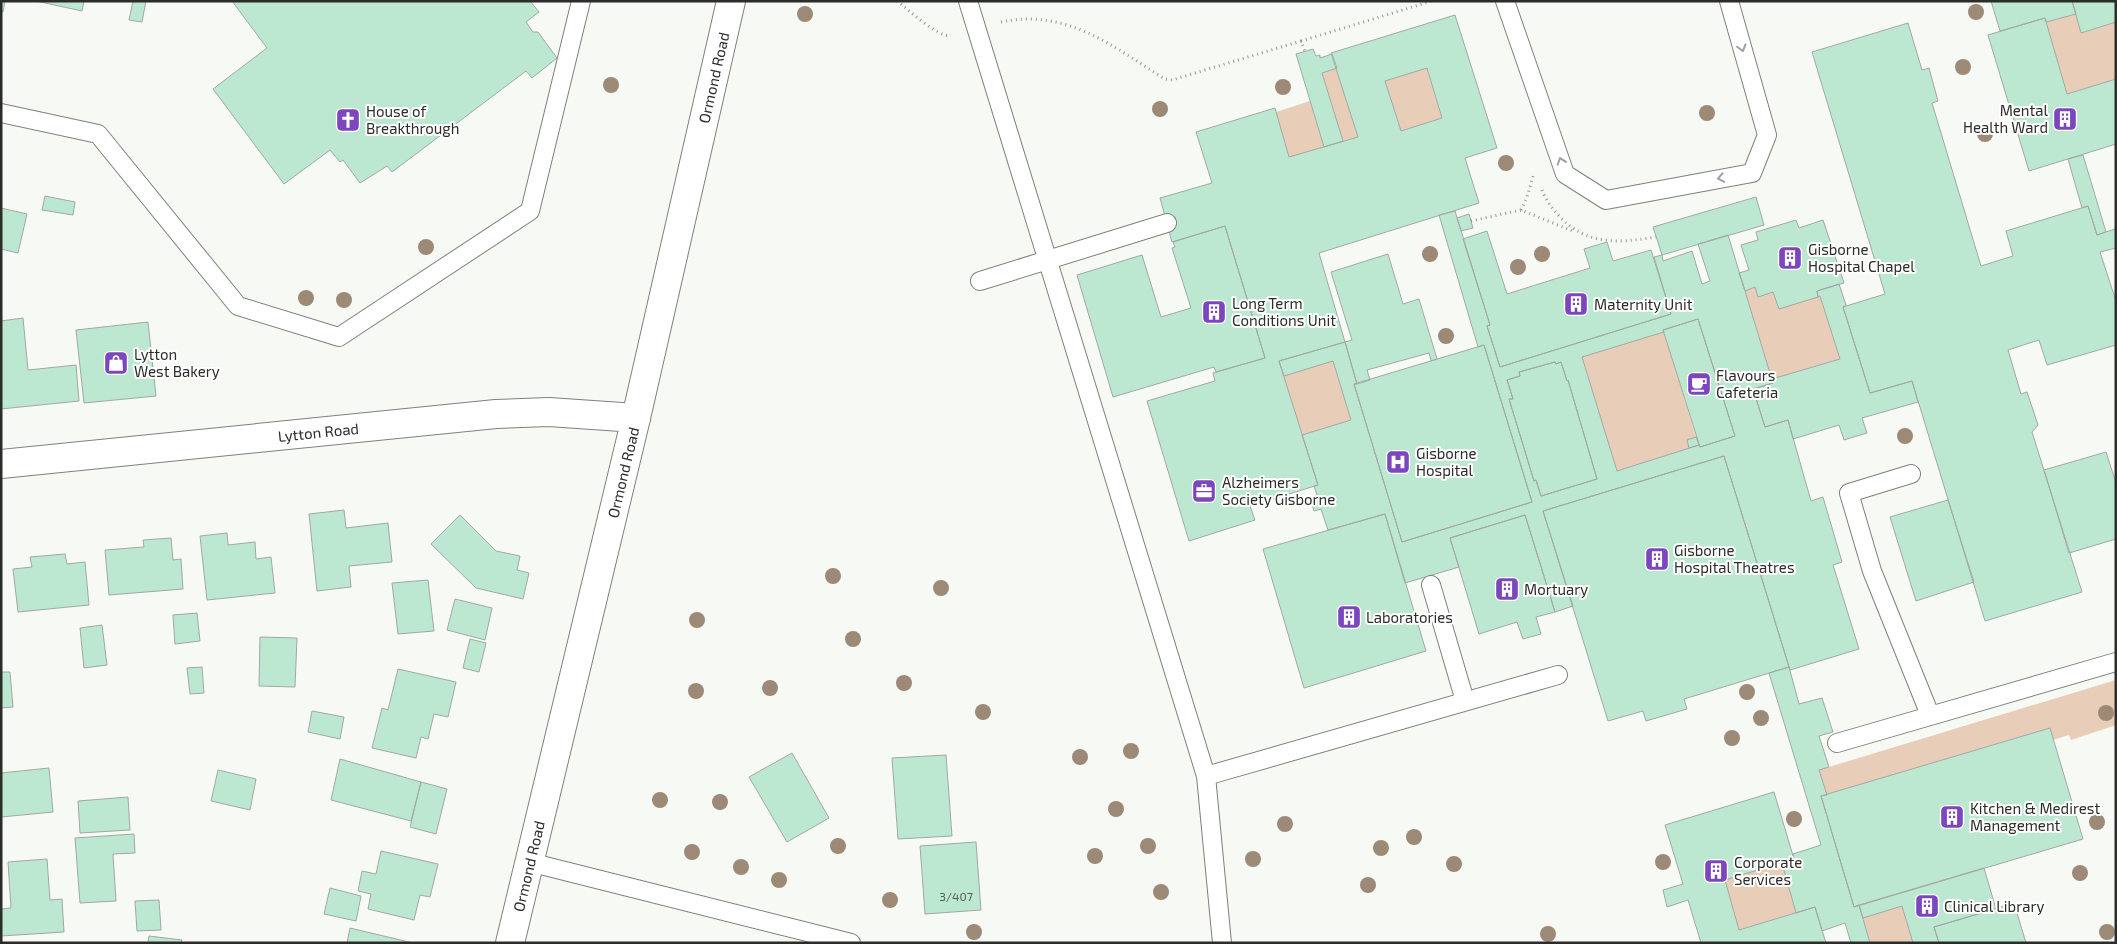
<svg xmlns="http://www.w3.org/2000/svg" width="2117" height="944" font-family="'Exo 2',sans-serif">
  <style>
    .green { fill: #e8cdb9 }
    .building { fill: #bce8d1; stroke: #a2a8a5; fill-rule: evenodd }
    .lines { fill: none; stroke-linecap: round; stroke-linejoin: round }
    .lane-casing { stroke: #7f817c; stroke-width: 20 }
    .secondary-casing { stroke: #7f817c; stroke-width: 30 }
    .path { stroke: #959793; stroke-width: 3; stroke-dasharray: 1 4; stroke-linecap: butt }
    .lane { stroke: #fff; stroke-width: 18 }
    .secondary { stroke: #fff; stroke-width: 28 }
    .tree { fill: #9c8976 }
    .oneway { stroke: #a0a0a0 }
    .labels { text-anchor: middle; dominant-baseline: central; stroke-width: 4; stroke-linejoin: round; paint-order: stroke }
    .number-label { font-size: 12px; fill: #505c54 }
    .street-label { font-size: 15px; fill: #2c2d2b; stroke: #fff }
    .poi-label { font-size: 15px; fill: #2c2d2b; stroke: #fff; text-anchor: start }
  </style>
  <rect width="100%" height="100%" fill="#f7faf4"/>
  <path class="green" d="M2076,14L2082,33L2116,22V79L2067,94L2046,22Z
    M1337,68L1358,137L1343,141L1322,73Z
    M1427,68L1442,118L1401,131L1385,81Z
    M1310,101L1324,147L1289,157L1276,112Z
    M1755,287L1758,297L1773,292L1779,309L1820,296L1840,359L1772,379L1745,291Z
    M1664,332L1696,437L1687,440L1689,448L1617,471L1582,357Z
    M1333,361L1351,420L1302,435L1284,376Z
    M2116,680V725L2071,740L2069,735L2053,740L2050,728L1827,795L1819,770Z
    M1782,863L1796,913L1739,930L1725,880Z
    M1902,906L1913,943H1870L1863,918Z"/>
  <path class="building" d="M1,1H5L3,12L1,11Z
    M36,1H84L82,11Z
    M133,1H146L142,22L129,20Z
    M232,1H530L539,12L526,22L533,32H538L557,58L532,78L526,71L392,172L387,166L360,183L343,160L340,162L330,150L284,184L213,89L267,48Z
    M1991,1H2072L2076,14L2046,22L2045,18L2000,31Z
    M2072,1H2116V22L2081,33Z
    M1455,15L1497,148L1465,158L1479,203L1319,253L1345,342L1279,361L1318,485L1254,505L1252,502L1249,503L1255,520L1189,541L1147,401L1215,381L1213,373L1265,358L1225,226L1172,242L1160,198L1212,183L1196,132L1275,108L1289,157L1358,137L1331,53ZM1427,68L1442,118L1401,131L1385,81Z
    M2045,18L2067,94L2116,79V144L2029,171L1988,35Z
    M1908,23L1922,70L1929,68L1938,101L1932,103L1981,266L2013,256L2006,231L2088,206L2097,235L2115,229L2116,231V248L2100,252L2116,301V345L2047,365L2039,340L2008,350L2021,394L2027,392L2038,425L2032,432L2082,592L1985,621L1912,381L1870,393L1843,307L1885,294L1812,52Z
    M1313,49L1316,56L1320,55V58L1332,54L1337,68L1322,73L1343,141L1324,147L1296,54Z
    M2083,155L2106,232L2097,235L2088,206L2082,208L2068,159Z
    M45,196L75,202L73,215L42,210Z
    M1756,197L1764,225L1662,255L1653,227Z
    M1,208L27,214L18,253L1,249Z
    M1455,211L1490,325L1487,326L1500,367L1671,314L1654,257L1662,255L1663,261L1692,251L1702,284L1710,281L1698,244L1728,235L1773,383L1753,389L1765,427L1788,420L1811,501L1823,497L1842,562L1833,565L1859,649L1790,670L1724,456L1543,511L1573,606L1555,612L1525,515L1450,538L1459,567L1405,583L1385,514L1328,530L1321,509L1314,511L1310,498L1317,495L1314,486L1318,485L1302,435L1351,420L1333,361L1284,376L1279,361L1345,342L1357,384H1354L1402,542L1532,502L1484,345L1478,347L1439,215ZM1698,319L1735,436L1700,447L1699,445L1617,471L1582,357L1664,332L1663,330ZM1555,362L1556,364L1561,362L1567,381L1568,380L1597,479L1541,496L1536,480L1534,481L1509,399H1513L1507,380L1520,376L1519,372Z
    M1469,214L1473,228L1461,231L1457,218Z
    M1796,220L1799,228L1823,220L1844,283L1817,291L1818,297L1779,309L1773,292L1758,297L1755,287L1745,291L1739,273L1749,270L1741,245L1758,240L1756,232Z
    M1225,226L1265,358L1216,372L1214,367L1113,397L1077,275L1142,255L1161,317L1191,308L1172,248L1175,247L1173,242Z
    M1487,231L1507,294L1590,268L1584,249L1607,242L1613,261L1651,250L1671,314L1500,367L1487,326L1490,325L1463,239Z
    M1388,254L1403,304L1419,299L1437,359L1431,361L1429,353L1367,370L1370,380L1357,384L1345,342L1352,340L1331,272Z
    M1839,284L1846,305L1843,307L1870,393L1912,381L1918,402L1862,418L1867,433L1844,440L1839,425L1793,439L1788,420L1765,427L1753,389L1773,383L1772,379L1840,359L1820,296L1818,297L1817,291Z
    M23,318L28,370L76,365L79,401L1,409V321Z
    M1698,319L1735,436L1700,447L1663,330Z
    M148,322L156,396L84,403L76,330Z
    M1484,345L1532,502L1402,542L1354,384Z
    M1555,362L1556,364L1561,362L1567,381L1568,380L1597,479L1541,496L1536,480L1534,481L1509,399H1513L1507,380L1520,376L1519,372Z
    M1696,437L1699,445L1689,448L1687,440Z
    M2106,452L2116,483V539L2069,553L2044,470Z
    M1724,456L1789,667L1684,699L1687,709L1646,721L1643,711L1608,721L1543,511Z
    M1948,500L1974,582L1916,601L1890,517Z
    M344,510L346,528L388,523L392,562L349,566L351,587L317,591L309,514Z
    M1385,514L1426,651L1304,688L1263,549Z
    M460,515L496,551L520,556L517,570L529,573L523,599L476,588L431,544Z
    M1525,515L1555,612L1536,617L1541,634L1523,639L1517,622L1479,634L1450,538Z
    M227,533L228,545L255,542L256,559L271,557L275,593L207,600L200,536Z
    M171,538L173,560L181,559L183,589L109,595L105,550L144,547L143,540Z
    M65,554L67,564L85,562L89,605L18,612L13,569L32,567L30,557Z
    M428,580L434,631L398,634L392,583Z
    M455,599L492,608L485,640L447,630Z
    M197,613L200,641L175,644L173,615Z
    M102,625L107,665L84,668L80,628Z
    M260,637L297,638L295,687L259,686Z
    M470,639L486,643L479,672L463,668Z
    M202,667L204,693L190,694L187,668Z
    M1789,667L1799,704L1822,698L1833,732L1819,736L1829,767L1819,770L1827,795L1821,796L1854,907L1859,905L1870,943H1851L1845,923L1822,931L1815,907L1796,913L1782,863L1794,859L1793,854L1821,845L1769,673Z
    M398,669L456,682L448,717L434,714L428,739L421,737L416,758L372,748L382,708L388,710Z
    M1,672H10L13,707L1,708Z
    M312,711L344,717L340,739L308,732Z
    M2050,728L2083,839L1854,907L1821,796Z
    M792,753L829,818L787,842L749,777Z
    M946,755L952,836L898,839L892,758Z
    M340,759L421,782L411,821L331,800Z
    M49,768L53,812L1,817V773Z
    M218,770L256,779L250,810L211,801Z
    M421,782L447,789L436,834L410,827Z
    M1774,792L1794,859L1725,880L1739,930L1815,907L1826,943H1701L1688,900L1667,907L1663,890L1683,884L1665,825Z
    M128,797L130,830L80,833L78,801Z
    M134,834L135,853L113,854L116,901L80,903L75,838Z
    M976,842L981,910L925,914L920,846Z
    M381,851L438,864L430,897L420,895L414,920L368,909L371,894L358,891L362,871L376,874Z
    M47,859L50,900L62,899L64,932L1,936V909L11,908L8,862Z
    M1984,868L1996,909L1934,927L1939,943H1913L1902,906L1863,918L1859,905Z
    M330,888L361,896L356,921L324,914Z
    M159,900L161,930L137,931L135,901Z
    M2014,903L2026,943H1939L1934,927Z
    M350,928L413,943H347Z
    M149,936L182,940L181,943H148Z"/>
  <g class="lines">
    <defs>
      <path id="lane" d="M968,1L1206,776L1222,943
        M1505,1L1565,174L1606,200L1752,173L1767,135L1729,1
        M1,113L98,134L238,306L339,337L530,211L581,1
        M980,281L1167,223
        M1911,474L1849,493L1872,571L1930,715
        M1431,585L1465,701
        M1837,743L2116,662
        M1206,776L1558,675
        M529,862L851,943"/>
      <g id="secondary">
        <path id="s1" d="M1,464L496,414L549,412L636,418"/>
        <path id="s2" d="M510,943L636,418L731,1"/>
      </g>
    </defs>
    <use href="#lane" class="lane-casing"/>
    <use href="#secondary" class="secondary-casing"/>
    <path class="path" d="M897,1C910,11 936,36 951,36
      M1001,22C1068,8 1113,47 1165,79L1172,80L1301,41L1305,51
      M1301,41L1432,1
      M1542,190C1546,200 1552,208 1559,216C1587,246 1619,243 1656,237
      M1521,210L1527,197L1534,173
      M1471,221L1521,210L1575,232"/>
    <use href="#lane" class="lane"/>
    <use href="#secondary" class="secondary"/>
  </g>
  <g class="tree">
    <circle cx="1976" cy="12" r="8"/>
    <circle cx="805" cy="14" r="8"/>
    <circle cx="1963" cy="67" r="8"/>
    <circle cx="611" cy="85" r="8"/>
    <circle cx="1283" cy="87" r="8"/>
    <circle cx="1160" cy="109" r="8"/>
    <circle cx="1707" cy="113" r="8"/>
    <circle cx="1985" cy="134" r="8"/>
    <circle cx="1506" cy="163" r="8"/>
    <circle cx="426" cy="247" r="8"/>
    <circle cx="1430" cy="254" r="8"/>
    <circle cx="1542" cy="254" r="8"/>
    <circle cx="1518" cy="267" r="8"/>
    <circle cx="306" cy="298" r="8"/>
    <circle cx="344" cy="300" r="8"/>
    <circle cx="1446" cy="336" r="8"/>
    <circle cx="1905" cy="436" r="8"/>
    <circle cx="833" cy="576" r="8"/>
    <circle cx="941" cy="588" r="8"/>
    <circle cx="697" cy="620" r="8"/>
    <circle cx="853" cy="639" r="8"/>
    <circle cx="904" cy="683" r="8"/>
    <circle cx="770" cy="688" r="8"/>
    <circle cx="696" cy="691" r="8"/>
    <circle cx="1747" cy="692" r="8"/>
    <circle cx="983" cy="712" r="8"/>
    <circle cx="2106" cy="713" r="8"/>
    <circle cx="1761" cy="718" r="8"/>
    <circle cx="1732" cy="738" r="8"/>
    <circle cx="1131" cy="751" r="8"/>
    <circle cx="1080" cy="757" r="8"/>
    <circle cx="660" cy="800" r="8"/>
    <circle cx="720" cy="802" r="8"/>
    <circle cx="1116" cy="809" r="8"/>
    <circle cx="1794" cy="819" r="8"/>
    <circle cx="2097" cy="822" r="8"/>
    <circle cx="1285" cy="824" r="8"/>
    <circle cx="1414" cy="837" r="8"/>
    <circle cx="838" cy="846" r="8"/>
    <circle cx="1148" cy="846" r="8"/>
    <circle cx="1381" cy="848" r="8"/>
    <circle cx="692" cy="852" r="8"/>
    <circle cx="1095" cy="856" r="8"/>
    <circle cx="1253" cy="859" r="8"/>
    <circle cx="1663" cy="862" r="8"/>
    <circle cx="1454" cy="864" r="8"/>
    <circle cx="741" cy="867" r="8"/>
    <circle cx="2080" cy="873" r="8"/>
    <circle cx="779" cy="880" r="8"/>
    <circle cx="1368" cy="885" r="8"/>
    <circle cx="1161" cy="892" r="8"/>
    <circle cx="890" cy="900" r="8"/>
    <circle cx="974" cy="932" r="8"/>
    <circle cx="2107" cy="932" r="8"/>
    <circle cx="1548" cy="934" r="8"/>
  </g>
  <defs><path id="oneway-chevron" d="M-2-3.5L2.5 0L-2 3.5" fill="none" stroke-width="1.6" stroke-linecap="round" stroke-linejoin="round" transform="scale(1.25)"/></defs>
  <g class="oneway">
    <use href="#oneway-chevron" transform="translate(1742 48) rotate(74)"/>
    <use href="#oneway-chevron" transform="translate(1561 161) rotate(-109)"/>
    <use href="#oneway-chevron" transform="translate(1721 178) rotate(169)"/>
  </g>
  <defs>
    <symbol id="building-square" viewBox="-11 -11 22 22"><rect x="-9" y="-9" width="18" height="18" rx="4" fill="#7c47be" stroke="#fff"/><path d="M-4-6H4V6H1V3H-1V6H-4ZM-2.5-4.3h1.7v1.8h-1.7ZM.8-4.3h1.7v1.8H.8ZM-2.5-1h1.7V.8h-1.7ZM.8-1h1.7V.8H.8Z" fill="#fff"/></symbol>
    <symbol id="church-square" viewBox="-11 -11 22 22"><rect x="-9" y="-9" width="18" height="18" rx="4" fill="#7c47be" stroke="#fff"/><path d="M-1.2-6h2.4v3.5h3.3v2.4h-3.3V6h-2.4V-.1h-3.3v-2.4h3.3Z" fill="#fff"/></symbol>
    <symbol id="shop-square" viewBox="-11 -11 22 22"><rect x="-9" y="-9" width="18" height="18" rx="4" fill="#7c47be" stroke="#fff"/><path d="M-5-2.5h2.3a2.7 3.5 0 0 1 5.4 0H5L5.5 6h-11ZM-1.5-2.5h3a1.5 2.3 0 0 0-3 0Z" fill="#fff"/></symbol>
    <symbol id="cafe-square" viewBox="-11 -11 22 22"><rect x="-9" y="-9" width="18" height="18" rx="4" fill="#7c47be" stroke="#fff"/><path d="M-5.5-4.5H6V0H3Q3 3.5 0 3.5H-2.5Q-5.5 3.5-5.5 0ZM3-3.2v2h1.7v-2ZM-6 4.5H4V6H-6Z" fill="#fff"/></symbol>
    <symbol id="hospital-square" viewBox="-11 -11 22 22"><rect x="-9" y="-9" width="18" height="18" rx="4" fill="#7c47be" stroke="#fff"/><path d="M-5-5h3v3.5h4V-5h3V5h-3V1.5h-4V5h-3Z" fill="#fff"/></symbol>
    <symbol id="office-square" viewBox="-11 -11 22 22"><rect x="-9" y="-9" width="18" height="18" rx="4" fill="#7c47be" stroke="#fff"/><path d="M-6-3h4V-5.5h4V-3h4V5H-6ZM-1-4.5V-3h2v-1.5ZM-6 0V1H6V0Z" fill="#fff"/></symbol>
  </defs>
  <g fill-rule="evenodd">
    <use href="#building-square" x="2051" y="105" width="28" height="28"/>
    <use href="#church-square" x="334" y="106" width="28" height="28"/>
    <use href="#building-square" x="1776" y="244" width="28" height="28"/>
    <use href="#building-square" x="1562" y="290" width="28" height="28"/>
    <use href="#building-square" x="1200" y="298" width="28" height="28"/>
    <use href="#shop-square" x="102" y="349" width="28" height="28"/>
    <use href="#cafe-square" x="1685" y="370" width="28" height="28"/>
    <use href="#hospital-square" x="1384" y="448" width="28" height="28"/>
    <use href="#office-square" x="1190" y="477" width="28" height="28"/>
    <use href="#building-square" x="1643" y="545" width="28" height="28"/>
    <use href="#building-square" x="1493" y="575" width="28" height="28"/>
    <use href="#building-square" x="1335" y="603" width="28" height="28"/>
    <use href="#building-square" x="1938" y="803" width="28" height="28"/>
    <use href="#building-square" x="1702" y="857" width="28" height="28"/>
    <use href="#building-square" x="1913" y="892" width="28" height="28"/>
  </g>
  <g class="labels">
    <g class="number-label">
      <text x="956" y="896">3/407</text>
    </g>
    <g class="street-label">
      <text stroke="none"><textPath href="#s2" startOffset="889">Ormond Road</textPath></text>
      <text stroke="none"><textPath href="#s1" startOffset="319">Lytton Road</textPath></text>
      <text stroke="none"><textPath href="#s2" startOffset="484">Ormond Road</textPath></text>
      <text stroke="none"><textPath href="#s2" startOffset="79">Ormond Road</textPath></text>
    </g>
    <g class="poi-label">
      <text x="2048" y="110" text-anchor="end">Mental<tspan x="2048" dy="17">Health Ward</tspan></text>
      <text x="366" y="111">House of<tspan x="366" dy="17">Breakthrough</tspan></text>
      <text x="1808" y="249">Gisborne<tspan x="1808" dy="17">Hospital Chapel</tspan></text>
      <text x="1232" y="303">Long Term<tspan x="1232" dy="17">Conditions Unit</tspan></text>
      <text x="1594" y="304">Maternity Unit</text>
      <text x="134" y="354">Lytton<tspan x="134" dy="17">West Bakery</tspan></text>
      <text x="1716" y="375">Flavours<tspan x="1716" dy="17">Cafeteria</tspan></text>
      <text x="1416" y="453">Gisborne<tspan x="1416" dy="17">Hospital</tspan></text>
      <text x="1222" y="482">Alzheimers<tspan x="1222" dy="17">Society Gisborne</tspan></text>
      <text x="1674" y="550">Gisborne<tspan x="1674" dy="17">Hospital Theatres</tspan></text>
      <text x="1524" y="589">Mortuary</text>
      <text x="1366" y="617">Laboratories</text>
      <text x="1970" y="808">Kitchen &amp; Medirest<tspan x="1970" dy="17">Management</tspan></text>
      <text x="1734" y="862">Corporate<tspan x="1734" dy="17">Services</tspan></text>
      <text x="1944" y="906">Clinical Library</text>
    </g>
  </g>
  <rect width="2117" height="944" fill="none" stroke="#2c2d2b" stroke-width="5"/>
</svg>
